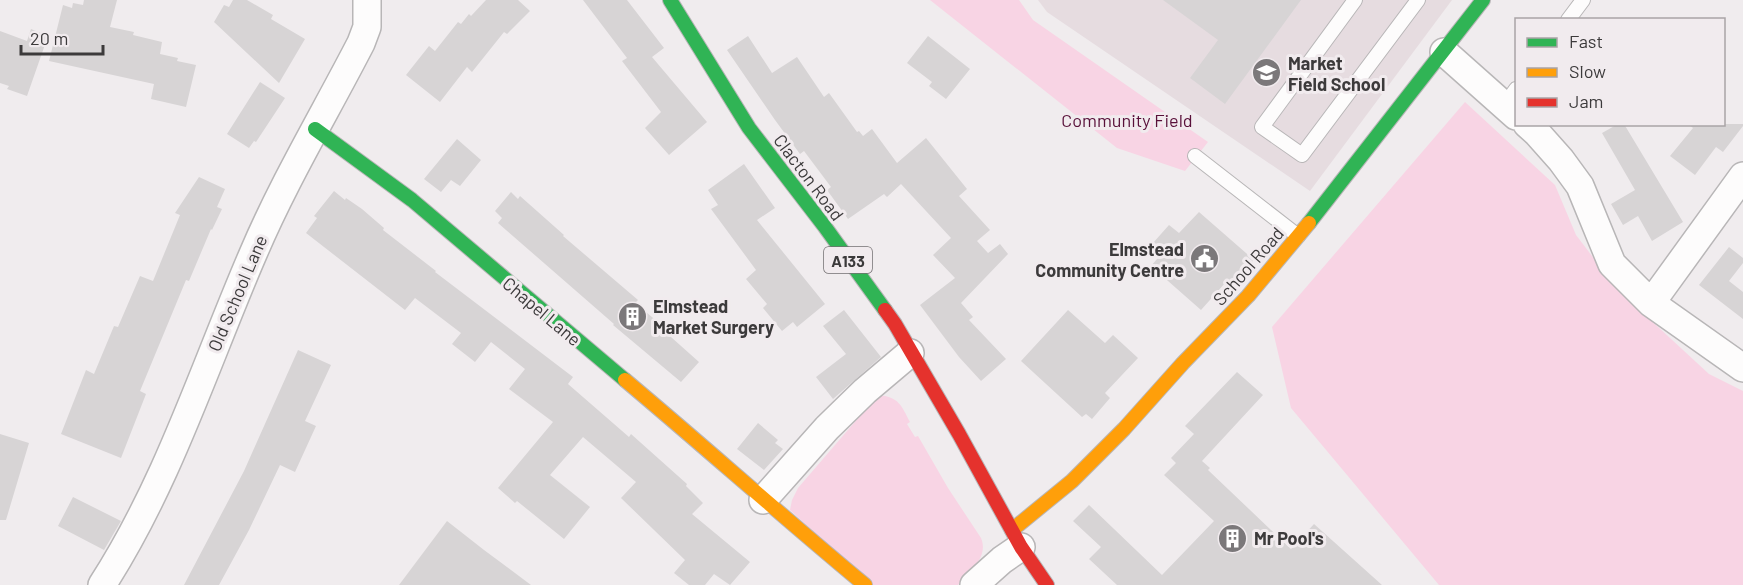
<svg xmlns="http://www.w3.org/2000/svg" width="1743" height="585" font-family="Barlow,sans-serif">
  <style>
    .built { fill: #e6dce0 }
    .green { fill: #f8d4e4 }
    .building { fill: #d7d4d5 }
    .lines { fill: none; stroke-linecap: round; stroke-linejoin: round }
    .lane-casing { stroke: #b8b6b7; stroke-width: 16 }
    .street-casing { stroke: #b8b6b7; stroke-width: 30 }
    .fast-casing { stroke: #b8b6b7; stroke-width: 16 }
    .slow-casing { stroke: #b8b6b7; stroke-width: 16 }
    .jam-casing { stroke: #b8b6b7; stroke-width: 16 }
    .lane { stroke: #fdfcfc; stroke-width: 14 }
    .street { stroke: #fdfcfc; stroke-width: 27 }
    .fast { stroke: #30b455; stroke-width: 14 }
    .slow { stroke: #ff9f0a; stroke-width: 14 }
    .jam { stroke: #e5322d; stroke-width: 14 }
    .labels { text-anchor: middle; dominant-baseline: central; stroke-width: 6; stroke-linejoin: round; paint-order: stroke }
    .shield { fill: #f1ebee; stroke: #726f71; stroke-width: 1.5 }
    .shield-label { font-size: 16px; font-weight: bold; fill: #3c3a3b }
    .poi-label { font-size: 18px; font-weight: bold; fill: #3c3a3b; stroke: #f1ebee; text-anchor: start }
    .park-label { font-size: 18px; fill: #581039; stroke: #f1ebee }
    .street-label { font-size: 18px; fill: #3c3a3b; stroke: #f1ebee }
  </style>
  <rect width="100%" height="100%" fill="#f0ecee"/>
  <path class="built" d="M1038,0H1452L1310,191L1047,12Z"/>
  <path class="green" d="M930,0H1019L1033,20L1208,142L1185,171L1117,148Z
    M1465,102L1555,185L1576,235L1618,290L1709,374L1743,391V585H1439L1291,408L1272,327Z
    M878,395C899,397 901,405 910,422L907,424L915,437L918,436L948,488L981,538C989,557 970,571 958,585H872L790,510L792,500L798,488Z"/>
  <path class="building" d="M84,0H117L110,27L134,32L133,35L162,42L160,54L178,58L177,61L196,65L186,107L151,99L154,84L49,61L63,5L72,8L73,3L83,5Z
    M233,0H247L273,15L271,19L305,39L279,83L214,22L224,5L229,7Z
    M486,0H518L530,11L507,34L504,32L472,72L467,67L440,102L406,75L429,46L435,51L458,22L461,24L469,14L471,16Z
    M583,0H627L664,48L652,57L707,122L669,155L645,128L661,112L622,61L627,58Z
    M1163,0H1301L1225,104L1190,78L1218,40Z
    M31,29L48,36L27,96L7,89L9,86L0,83V31L27,41Z
    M748,36L772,73L797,57L824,97L829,93L857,132L859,131L863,136L872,129L897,163L926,138L967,189L959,196L990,230L977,241L988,253L1000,244L1008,254L961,303L973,317L969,320L1006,359L981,381L959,357L920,305L955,278L933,255L951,238L901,184L887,197L884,194L848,219L827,190L831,187L804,151L800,154L775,120L727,50Z
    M928,36L970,69L946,99L929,86L932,82L907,63Z
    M260,82L285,98L256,142L254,141L249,148L227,134Z
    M1618,124H1624L1683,222L1652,241L1638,216L1623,225L1611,204L1635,190L1602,133Z
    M1688,124H1743V126L1723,152L1716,147L1695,175L1670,156L1693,128Z
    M457,139L481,160L460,186L451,180L441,192L424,179Z
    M744,164L775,208L757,220L825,304L797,327L793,322L782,331L763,308L767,304L746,279L756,270L711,209L718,205L708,190Z
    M199,177L225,189L217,207L222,209L212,230L211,229L189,281L186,280L140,391L146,394L121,458L61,434L86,370L94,374L114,326L118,327L140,276L153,281L180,215L175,213Z
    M334,191L345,200L346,198L362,209L384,228L383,230L436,271L435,272L573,377L568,384L629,437L631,434L687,484L686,486L703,503L692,514L750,562L730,585L714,574L705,585H689L674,573L685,560L621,498L636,482L583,437L550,475L590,507L564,539L517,501L515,503L498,488L553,422L509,389L525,369L491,342L475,362L452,344L461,333L415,298L405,310L306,233L317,218L314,216Z
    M511,192L518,199L520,196L564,235L563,236L638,300L635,303L664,327L662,329L699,362L681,382L613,325L614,324L498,223L502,218L495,211Z
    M1199,212L1254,260L1231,286L1226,282L1201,310L1151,266L1163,252L1153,243L1169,225L1179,233Z
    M1729,247L1743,258V263L1729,281L1743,292V319L1699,285Z
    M844,310L881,357L833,399L816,377L846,354L823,326Z
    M1068,310L1105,343L1113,335L1138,358L1105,393L1110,398L1092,419L1086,414L1082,417L1021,361Z
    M298,350L331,365L305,421L316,426L295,472L280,465L249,530L219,585H184L244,471Z
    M1237,372L1263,395L1202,461L1210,468L1208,470L1291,549L1314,524L1382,585H1117L1089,559L1101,547L1073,521L1089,505L1162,575L1214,521L1164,475L1176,463L1171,458L1194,434L1185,426Z
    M758,423L778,440L775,443L783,449L764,470L737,449Z
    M0,434L29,443L6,520H0Z
    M73,497L121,521L104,550L58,526Z
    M447,521L484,550L531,585H399Z"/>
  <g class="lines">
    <defs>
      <path id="lane" d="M1355,0L1262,127L1302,155L1418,0
        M1568,20L1583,0
        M1504,106L1516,89
        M1195,156L1298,236"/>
      <path id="street" d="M1444,52L1516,116
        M1527,124L1537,133L1561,160L1580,186L1612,264L1651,303L1743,368
        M1651,303L1743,176
        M763,500L827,428L865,391L910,353
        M102,585C168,483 205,365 253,254C284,181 325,113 361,43L367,27V0
        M974,585L1002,560L1021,547"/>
      <path id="fast" d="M670,0L749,128L825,227L885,310
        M315,129L412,200L625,380
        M1309,223L1483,0"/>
      <path id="slow" d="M625,380C706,448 784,518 865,585
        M1012,530L1072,481L1124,429L1183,363L1248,296L1309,223"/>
      <path id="jam" d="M885,310L895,324L959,434L1021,547L1047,585"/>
    </defs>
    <use href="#lane" class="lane-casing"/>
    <use href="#street" class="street-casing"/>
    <use href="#fast" class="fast-casing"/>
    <use href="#slow" class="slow-casing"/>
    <use href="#jam" class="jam-casing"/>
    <use href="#lane" class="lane"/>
    <use href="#street" class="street"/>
    <use href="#fast" class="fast"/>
    <use href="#slow" class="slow"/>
    <use href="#jam" class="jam"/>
  </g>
  <defs>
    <symbol id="school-disc" viewBox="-11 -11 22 22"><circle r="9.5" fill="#7b787a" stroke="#f1ebee"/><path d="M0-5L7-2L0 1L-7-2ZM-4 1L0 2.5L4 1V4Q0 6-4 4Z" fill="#fff"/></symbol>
    <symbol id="civic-disc" viewBox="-11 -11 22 22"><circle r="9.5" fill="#7b787a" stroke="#f1ebee"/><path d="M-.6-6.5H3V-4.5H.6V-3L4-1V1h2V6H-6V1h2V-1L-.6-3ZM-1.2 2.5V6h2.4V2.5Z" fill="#fff"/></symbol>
    <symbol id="building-disc" viewBox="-11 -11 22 22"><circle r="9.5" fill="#7b787a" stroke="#f1ebee"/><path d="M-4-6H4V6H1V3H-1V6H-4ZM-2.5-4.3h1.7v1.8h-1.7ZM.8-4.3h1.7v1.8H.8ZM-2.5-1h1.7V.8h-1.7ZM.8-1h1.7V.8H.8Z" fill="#fff"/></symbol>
  </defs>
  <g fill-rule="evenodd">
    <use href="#school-disc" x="1250" y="56" width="33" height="33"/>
    <use href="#civic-disc" x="1188" y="242" width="33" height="33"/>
    <use href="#building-disc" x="616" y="300" width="33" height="33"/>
    <use href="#building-disc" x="1216" y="522" width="33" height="33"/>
  </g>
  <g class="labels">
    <rect class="shield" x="824" y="247" width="48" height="26" rx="4.5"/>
    <g class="shield-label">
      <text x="848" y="260">A133</text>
    </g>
    <g class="poi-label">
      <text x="1288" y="63">Market<tspan x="1288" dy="21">Field School</tspan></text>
      <text x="1184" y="249" text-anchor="end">Elmstead<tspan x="1184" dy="21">Community Centre</tspan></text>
      <text x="653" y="306">Elmstead<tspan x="653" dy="21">Market Surgery</tspan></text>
      <text x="1254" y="538">Mr Pool's</text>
    </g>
    <g class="park-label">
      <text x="1127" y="120">Community Field</text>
    </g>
    <g class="street-label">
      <text transform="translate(809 177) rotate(53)">Clacton Road</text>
      <text transform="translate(1248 266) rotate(-49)">School Road</text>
      <text transform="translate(237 293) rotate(-67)">Old School Lane</text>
      <text transform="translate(542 311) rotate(40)">Chapel Lane</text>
    </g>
  </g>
  <rect x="1515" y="18" width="210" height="108" fill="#f1ebee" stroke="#a9a4a6" stroke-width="1.5"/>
  <rect x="1527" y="38" width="30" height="9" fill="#30b455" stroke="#a9a4a6" stroke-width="1.5"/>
  <text x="1569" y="48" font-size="18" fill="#3c3a3b">Fast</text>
  <rect x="1527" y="68" width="30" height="9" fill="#ff9f0a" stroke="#a9a4a6" stroke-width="1.5"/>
  <text x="1569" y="78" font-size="18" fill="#3c3a3b">Slow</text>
  <rect x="1527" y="98" width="30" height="9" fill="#e5322d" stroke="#a9a4a6" stroke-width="1.5"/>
  <text x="1569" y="108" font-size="18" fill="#3c3a3b">Jam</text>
  <path d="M21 45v9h82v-9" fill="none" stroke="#3c3a3b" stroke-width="3"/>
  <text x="30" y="45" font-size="18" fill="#3c3a3b" stroke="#f1ebee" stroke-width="4.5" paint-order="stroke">20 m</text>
</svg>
